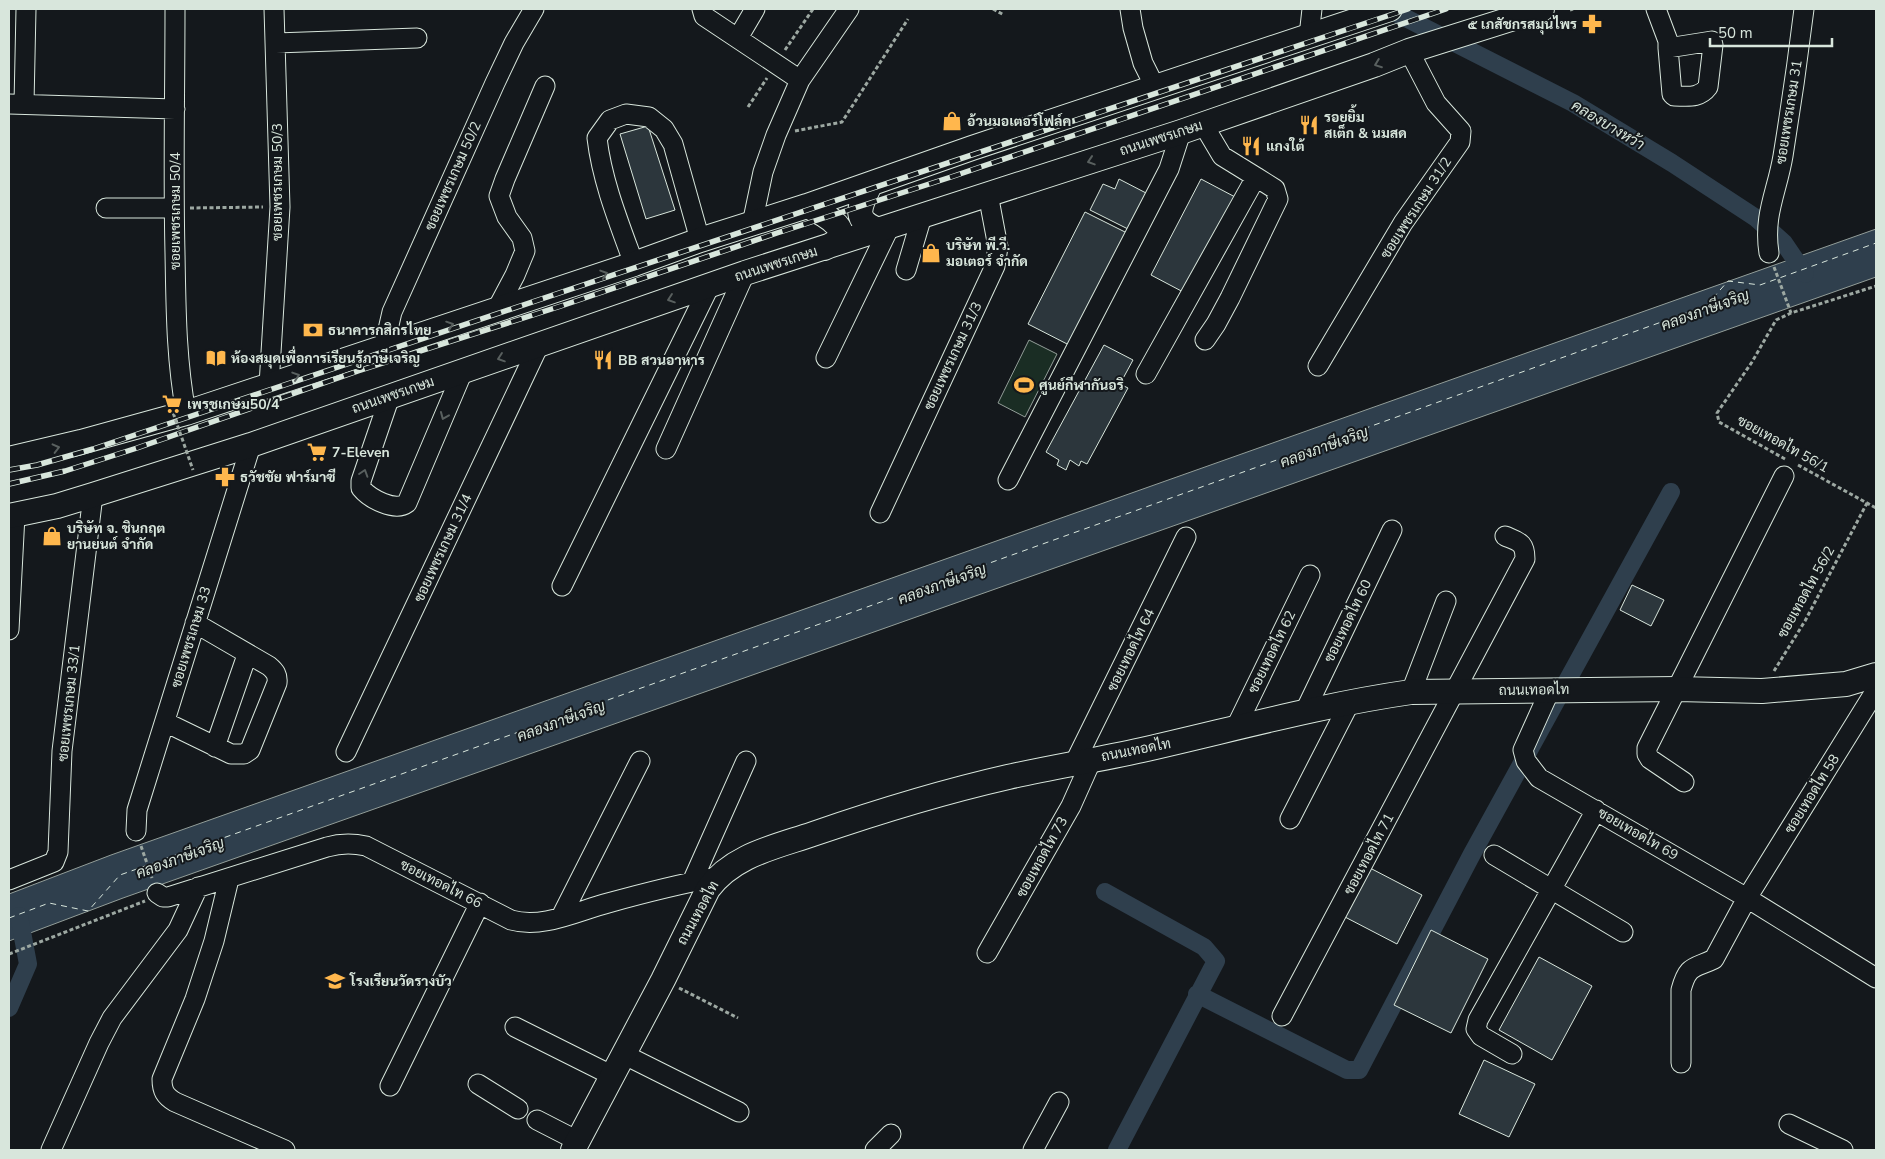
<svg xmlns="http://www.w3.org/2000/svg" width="1885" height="1159" font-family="'Nunito Sans',Sarabun,sans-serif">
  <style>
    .green { fill: #1a2d24; stroke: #939e99 }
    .water { fill: #2f3f4d; stroke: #939e99 }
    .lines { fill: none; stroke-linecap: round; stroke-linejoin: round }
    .canal { stroke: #2f3f4d; stroke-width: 18 }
    .ferry { stroke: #d8e6dc; stroke-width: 1; stroke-dasharray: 6 5; stroke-linecap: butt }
    .building { fill: #2c363c; stroke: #d8e6dc }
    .minor-casing { stroke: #d8e6dc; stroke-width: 21 }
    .major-casing { stroke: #d8e6dc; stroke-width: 26 }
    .path { stroke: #9da8a2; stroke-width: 3; stroke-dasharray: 4 2.5; stroke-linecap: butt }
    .minor { stroke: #14181c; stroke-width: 19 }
    .major { stroke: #14181c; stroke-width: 24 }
    .rail-casing { stroke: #d8e6dc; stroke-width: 5.5 }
    .rail { stroke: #14181c; stroke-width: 4; stroke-dasharray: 11; stroke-linecap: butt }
    .path-bridge { stroke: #9da8a2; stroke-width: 3; stroke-dasharray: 4 2.5; stroke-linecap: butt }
    .oneway { stroke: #59605f }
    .labels { text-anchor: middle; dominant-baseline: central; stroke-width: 4; stroke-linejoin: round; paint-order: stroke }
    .poi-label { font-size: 14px; font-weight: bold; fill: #d8e6dc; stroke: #14181c; text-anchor: start }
    .street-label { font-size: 14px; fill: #d8e6dc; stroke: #14181c }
    .water-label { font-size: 15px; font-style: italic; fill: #d8e6dc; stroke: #14181c }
  </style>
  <rect width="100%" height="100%" fill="#14181c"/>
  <path class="green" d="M1029,340L1057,354L1025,417L998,403Z"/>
  <path class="water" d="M1876,229V277L123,898L9,941V894L111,855Z"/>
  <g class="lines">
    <path class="canal" d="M1388,9L1573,103L1672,163L1756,218L1784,243L1805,274
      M1105,892L1204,947L1216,961L1117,1150
      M1197,994L1347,1070H1359L1472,854L1671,492
      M9,1008L28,964L19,916"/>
    <path class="ferry" d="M9,918L49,903L88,911L120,875L1706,306L1728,281L1760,285L1876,243"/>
  </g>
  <path class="building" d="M648,126L675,210L646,219L620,134Z
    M1119,179L1146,193L1128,229L1090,210L1103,184L1115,189Z
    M1201,179L1237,198L1187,294L1151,275Z
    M1085,212L1131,235L1073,347L1028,324Z
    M1104,345L1133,360L1120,384L1128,388L1087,464L1081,461L1079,466L1070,460L1066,470L1057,465L1059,460L1046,452Z
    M1632,585L1664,600L1651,626L1620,610Z
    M1370,868L1422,895L1397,944L1345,917Z
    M1431,930L1488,959L1451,1033L1394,1005Z
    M1539,957L1592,986L1552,1060L1499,1030Z
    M1484,1060L1535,1084L1509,1137L1459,1114Z"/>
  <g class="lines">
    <defs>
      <path id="minor" d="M175,9C175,90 173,172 175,253C176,308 176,358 186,413
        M702,9L704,16L800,80
        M1130,9L1133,28L1143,63L1155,87
        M1656,9L1668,41V48L1672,94L1674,96C1687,96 1699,99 1708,87L1713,45L1712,41L1668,48
        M1309,36L1312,9
        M738,38L755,9
        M276,43L417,38
        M9,104L175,109
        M24,104L26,9
        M106,208H174
        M752,224L763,172L776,135L800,80L849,9
        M1769,253C1763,215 1777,192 1783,156C1791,107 1798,58 1804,9
        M634,264C619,223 602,181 597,138L610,120L626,114L649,117L664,129L673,144L700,240
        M906,270L922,216
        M497,309L515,275L525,251L522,238L507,217L499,196L505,179L545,86
        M1205,340L1216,324L1230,298L1278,199L1275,189L1256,177
        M384,347L392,312L495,83L514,43L534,9
        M826,358L889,228
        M1318,366L1403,223L1460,142L1461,131L1436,103L1409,51
        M1146,374L1256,177L1222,156L1203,124
        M269,385L280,207L274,9
        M390,396L361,481V488C370,499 395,512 407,503L463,371
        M666,449L745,273
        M1008,480L1169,169L1181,132
        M880,513L995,266L998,247L988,194
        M562,586L710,285
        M9,630L15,515
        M1550,690L1523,750L1526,761L1539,778L1747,898L1876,978
        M1411,692L1446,601
        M1304,713L1392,530
        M165,722L231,754H244L250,750L277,683C278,675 275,671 269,666L195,623
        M1235,729L1310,575
        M215,747L247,655
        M346,752L539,345
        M1075,762L1186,537
        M1684,782L1650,759L1647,754V748L1784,476
        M1290,819L1350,702
        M136,831L137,810L251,445
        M1494,855L1623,932
        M229,879L214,941L195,999L162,1079C162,1091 165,1096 175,1102L285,1150
        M9,880L54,862L58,852L62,751L93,495
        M692,882L746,761
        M157,893L163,897H168L327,847C341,843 352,843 366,846L511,920C543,929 577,911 608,903C644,893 680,884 717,877
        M561,917L640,761
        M987,953L1071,806L1092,759
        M1282,1016L1525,559C1525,542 1519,542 1505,536
        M515,1027L611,1075
        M623,1054L739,1112
        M1512,1054L1481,1036L1476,1029L1478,1020L1596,810
        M1681,1063V990C1688,964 1694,969 1714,959L1747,898L1876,690
        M478,1084L518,1109
        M390,1086L480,903
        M537,1120L578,1141
        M1789,1124L1843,1150
        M51,1150L99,1043L112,1018L178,930L198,887
        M875,1150L891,1134
        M1033,1150L1059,1102"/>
      <path id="major" d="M870,185C860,206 851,220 879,230
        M807,206C825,214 862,234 824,248
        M9,459L81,442L186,413L634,264L700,240L807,206L972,148L1390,9
        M9,516L57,506L93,495L251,445L745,273L1181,132L1374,65L1409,51L1542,9
        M573,1150L663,980L708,889C733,855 775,847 813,834C877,812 942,792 1008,777C1053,767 1097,760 1142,750C1231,730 1320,705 1411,692L1677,689L1762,691L1846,684L1876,675"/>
    </defs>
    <use href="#minor" class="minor-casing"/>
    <use href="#major" class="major-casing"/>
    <path class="path" d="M993,9L1004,15
      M1570,10L1573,9
      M785,50L813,9
      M748,107L767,78
      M795,131L842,122L908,19
      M190,208L263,207
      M1774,267L1791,313
      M1785,459L1719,422L1717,413L1752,362L1776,320L1791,313L1876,286
      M1798,465L1876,508
      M1774,671L1805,621L1867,503
      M141,846L152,878
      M9,954L145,901
      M679,988L738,1018"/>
    <use href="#minor" class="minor"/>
    <use href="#major" class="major"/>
    <defs>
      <path id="rail" d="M9,470L37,465L93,449L1408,9
        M9,484L65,471L137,448L358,371L561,306L777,233L951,177L1446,9"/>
    </defs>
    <use href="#rail" class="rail-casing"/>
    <use href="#rail" class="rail"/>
    <path class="path-bridge" d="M169,401L193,470"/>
  </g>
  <defs><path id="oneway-chevron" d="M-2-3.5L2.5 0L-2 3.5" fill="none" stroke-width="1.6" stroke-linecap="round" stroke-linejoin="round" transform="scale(1.25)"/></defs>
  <g class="oneway">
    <use href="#oneway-chevron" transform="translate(1378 64) rotate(159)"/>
    <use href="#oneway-chevron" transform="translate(1091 161) rotate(162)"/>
    <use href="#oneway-chevron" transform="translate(604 274) rotate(-18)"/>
    <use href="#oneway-chevron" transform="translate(671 299) rotate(161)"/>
    <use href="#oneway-chevron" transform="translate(450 325) rotate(-19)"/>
    <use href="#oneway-chevron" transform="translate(501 358) rotate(161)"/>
    <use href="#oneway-chevron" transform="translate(296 376) rotate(-18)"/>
    <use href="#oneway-chevron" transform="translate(444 416) rotate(113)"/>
    <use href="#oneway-chevron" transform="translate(56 448) rotate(-14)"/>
    <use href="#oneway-chevron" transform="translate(364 473) rotate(-72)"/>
  </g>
  <defs>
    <symbol id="pharmacy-bare" viewBox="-9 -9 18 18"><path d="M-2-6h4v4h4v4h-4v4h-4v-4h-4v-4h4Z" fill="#ffb74d" stroke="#14181c" stroke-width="2.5" paint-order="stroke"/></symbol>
    <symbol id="shop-bare" viewBox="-9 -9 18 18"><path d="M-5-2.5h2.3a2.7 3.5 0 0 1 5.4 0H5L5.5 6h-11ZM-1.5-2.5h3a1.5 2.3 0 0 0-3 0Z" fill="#ffb74d" stroke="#14181c" stroke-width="2.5" paint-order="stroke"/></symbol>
    <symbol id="restaurant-bare" viewBox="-9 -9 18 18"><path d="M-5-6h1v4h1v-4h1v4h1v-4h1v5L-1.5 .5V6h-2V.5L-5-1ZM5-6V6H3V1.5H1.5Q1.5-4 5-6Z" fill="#ffb74d" stroke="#14181c" stroke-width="2.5" paint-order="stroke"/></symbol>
    <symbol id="bank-bare" viewBox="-9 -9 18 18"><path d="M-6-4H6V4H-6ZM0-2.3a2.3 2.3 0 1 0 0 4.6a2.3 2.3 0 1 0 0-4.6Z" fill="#ffb74d" stroke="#14181c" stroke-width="2.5" paint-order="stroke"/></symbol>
    <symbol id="library-bare" viewBox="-9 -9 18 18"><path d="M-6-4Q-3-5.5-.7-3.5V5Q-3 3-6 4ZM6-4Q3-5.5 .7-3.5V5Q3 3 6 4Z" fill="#ffb74d" stroke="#14181c" stroke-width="2.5" paint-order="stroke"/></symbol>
    <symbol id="stadium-bare" viewBox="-9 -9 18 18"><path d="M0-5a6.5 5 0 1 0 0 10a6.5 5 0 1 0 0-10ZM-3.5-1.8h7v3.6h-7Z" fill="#ffb74d" stroke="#14181c" stroke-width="2.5" paint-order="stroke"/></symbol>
    <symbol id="supermarket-bare" viewBox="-9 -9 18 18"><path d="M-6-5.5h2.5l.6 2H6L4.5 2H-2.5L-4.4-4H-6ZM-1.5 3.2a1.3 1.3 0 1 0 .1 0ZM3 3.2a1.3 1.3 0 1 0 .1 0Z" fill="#ffb74d" stroke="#14181c" stroke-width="2.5" paint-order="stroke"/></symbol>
    <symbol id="school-bare" viewBox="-9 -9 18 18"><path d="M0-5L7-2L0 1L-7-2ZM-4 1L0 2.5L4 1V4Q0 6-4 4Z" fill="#ffb74d" stroke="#14181c" stroke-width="2.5" paint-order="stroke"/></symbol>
  </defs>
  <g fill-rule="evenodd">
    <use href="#pharmacy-bare" x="1578" y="10" width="28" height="28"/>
    <use href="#shop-bare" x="938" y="107" width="28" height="28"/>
    <use href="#restaurant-bare" x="1295" y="111" width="28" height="28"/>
    <use href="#restaurant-bare" x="1237" y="132" width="28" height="28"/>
    <use href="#shop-bare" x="917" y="239" width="28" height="28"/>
    <use href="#bank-bare" x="299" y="316" width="28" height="28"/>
    <use href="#library-bare" x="202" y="344" width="28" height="28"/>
    <use href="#restaurant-bare" x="589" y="346" width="28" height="28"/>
    <use href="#stadium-bare" x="1010" y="371" width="28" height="28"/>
    <use href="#supermarket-bare" x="158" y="390" width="28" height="28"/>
    <use href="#supermarket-bare" x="303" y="438" width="28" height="28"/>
    <use href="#pharmacy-bare" x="211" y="463" width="28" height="28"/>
    <use href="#shop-bare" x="38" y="522" width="28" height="28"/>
    <use href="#school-bare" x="321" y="967" width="28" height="28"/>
  </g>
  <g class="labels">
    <g class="poi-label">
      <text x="1577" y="24" text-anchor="end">๕ เภสัชกรสมุนไพร</text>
      <text x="1324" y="117">รอยยิ้ม<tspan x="1324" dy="16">สเต็ก &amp; นมสด</tspan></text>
      <text x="967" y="121">อ้วนมอเตอร์โฟล์ค</text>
      <text x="1266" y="146">แกงใต้</text>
      <text x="946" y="245">บริษัท พี.วี.<tspan x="946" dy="16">มอเตอร์ จำกัด</tspan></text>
      <text x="328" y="330">ธนาคารกสิกรไทย</text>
      <text x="231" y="358">ห้องสมุดเพื่อการเรียนรู้ภาษีเจริญ</text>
      <text x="618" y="360">BB สวนอาหาร</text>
      <text x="1039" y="385">ศูนย์กีฬากันอริ</text>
      <text x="187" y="404">เพรชเกษม50/4</text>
      <text x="332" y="452">7-Eleven</text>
      <text x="240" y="477">ธวัชชัย ฟาร์มาซี</text>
      <text x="67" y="528">บริษัท จ. ชินกฤต<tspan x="67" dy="16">ยานยนต์ จำกัด</tspan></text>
      <text x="350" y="981">โรงเรียนวัดรางบัว</text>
    </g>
    <g class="street-label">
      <text transform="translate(1789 112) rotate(-81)">ซอยเพชรเกษม 31</text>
      <text transform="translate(1161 138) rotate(-18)">ถนนเพชรเกษม</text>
      <text transform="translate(453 176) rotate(-66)">ซอยเพชรเกษม 50/2</text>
      <text transform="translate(277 182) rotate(-90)">ซอยเพชรเกษม 50/3</text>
      <text transform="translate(1416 208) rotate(-57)">ซอยเพชรเกษม 31/2</text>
      <text transform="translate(175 211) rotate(-90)">ซอยเพชรเกษม 50/4</text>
      <text transform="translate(776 264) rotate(-18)">ถนนเพชรเกษม</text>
      <text transform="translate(953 356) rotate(-65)">ซอยเพชรเกษม 31/3</text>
      <text transform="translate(393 395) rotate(-19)">ถนนเพชรเกษม</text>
      <text transform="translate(1783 444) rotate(29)">ซอยเทอดไท 56/1</text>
      <text transform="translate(443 548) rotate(-65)">ซอยเพชรเกษม 31/4</text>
      <text transform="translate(1806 592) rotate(-61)">ซอยเทอดไท 56/2</text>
      <text transform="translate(1348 621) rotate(-64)">ซอยเทอดไท 60</text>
      <text transform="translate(191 637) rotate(-73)">ซอยเพชรเกษม 33</text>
      <text transform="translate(1131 650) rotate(-64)">ซอยเทอดไท 64</text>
      <text transform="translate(1272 652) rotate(-64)">ซอยเทอดไท 62</text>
      <text transform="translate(1534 690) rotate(-1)">ถนนเทอดไท</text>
      <text transform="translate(69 703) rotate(-84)">ซอยเพชรเกษม 33/1</text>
      <text transform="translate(1136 750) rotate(-11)">ถนนเทอดไท</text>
      <text transform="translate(1812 794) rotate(-58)">ซอยเทอดไท 58</text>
      <text transform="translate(1638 834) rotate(30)">ซอยเทอดไท 69</text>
      <text transform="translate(1369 854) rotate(-62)">ซอยเทอดไท 71</text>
      <text transform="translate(1042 857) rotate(-61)">ซอยเทอดไท 73</text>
      <text transform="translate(441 884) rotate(27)">ซอยเทอดไท 66</text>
      <text transform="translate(698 913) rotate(-61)">ถนนเทอดไท</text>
    </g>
    <g class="water-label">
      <text transform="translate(1608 125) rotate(31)">คลองบางหว้า</text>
      <text transform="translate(1705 310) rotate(-20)">คลองภาษีเจริญ</text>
      <text transform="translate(1324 447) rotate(-20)">คลองภาษีเจริญ</text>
      <text transform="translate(942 584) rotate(-20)">คลองภาษีเจริญ</text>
      <text transform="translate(561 721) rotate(-20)">คลองภาษีเจริญ</text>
      <text transform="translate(180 858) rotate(-20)">คลองภาษีเจริญ</text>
    </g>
  </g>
  <rect width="1885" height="1159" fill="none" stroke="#d8e6dc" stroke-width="20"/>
  <path d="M1710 38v8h122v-8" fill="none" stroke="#d8e6dc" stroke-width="2.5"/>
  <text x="1718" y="38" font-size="15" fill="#d8e6dc" stroke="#14181c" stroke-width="4" paint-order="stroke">50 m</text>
</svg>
